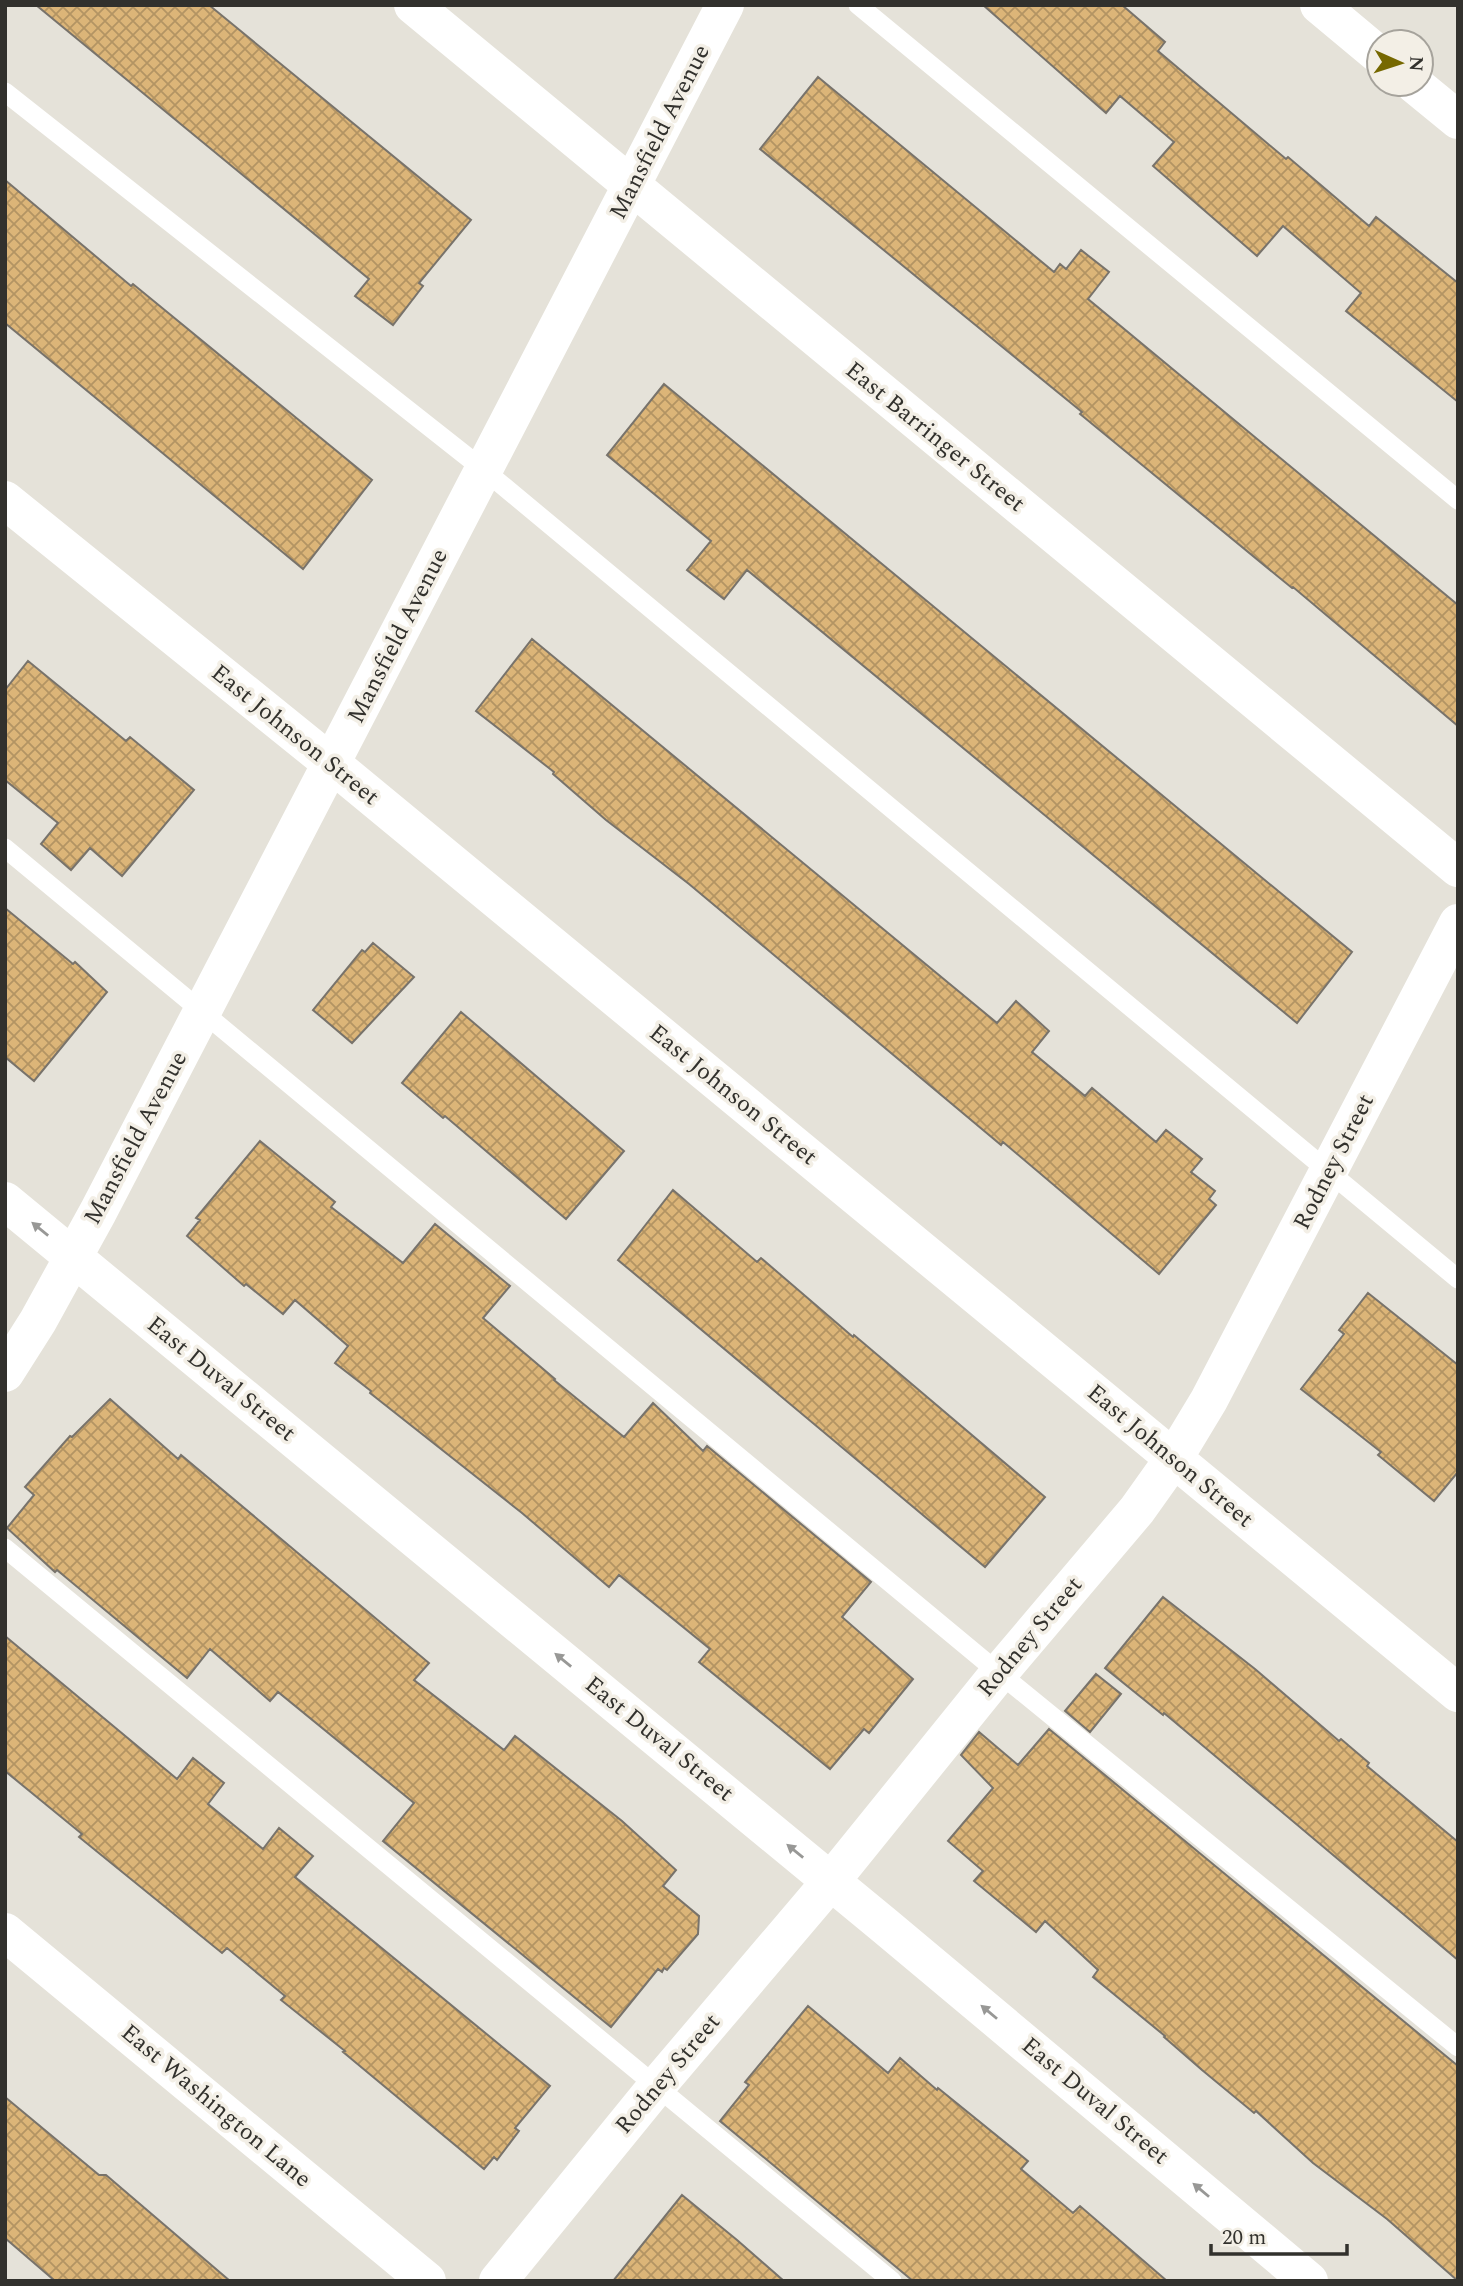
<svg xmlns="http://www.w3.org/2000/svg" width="1463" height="2286" font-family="Spectral,serif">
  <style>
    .building { fill: url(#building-cross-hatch); stroke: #78736b; stroke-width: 2 }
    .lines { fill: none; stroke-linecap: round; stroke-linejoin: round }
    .service { stroke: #fff; stroke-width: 19 }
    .minor { stroke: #fff; stroke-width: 38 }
    .secondary { stroke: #fff; stroke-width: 38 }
    .oneway { fill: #989896 }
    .labels { text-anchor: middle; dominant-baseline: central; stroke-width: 7; stroke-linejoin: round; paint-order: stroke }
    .street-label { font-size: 24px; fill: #32312d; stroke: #f3efe6 }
  </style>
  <defs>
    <pattern id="building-cross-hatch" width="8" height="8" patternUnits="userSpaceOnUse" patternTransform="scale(1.75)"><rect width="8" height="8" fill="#dcb578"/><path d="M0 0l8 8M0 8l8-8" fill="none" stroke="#b39463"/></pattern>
  </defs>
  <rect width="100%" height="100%" fill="#e5e2d9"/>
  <path class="building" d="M36,5H209L471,220L419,283L423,286L393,325L355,296L369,279Z
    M983,5H1122L1165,42L1158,51L1286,159L1288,157L1369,226L1376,217L1458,283V402L1346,311L1361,293L1283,226L1257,256L1153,166L1174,142L1120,96L1106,113Z
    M818,77L1054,272L1060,264L1066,269L1081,250L1109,272L1088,299L1458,605V726L1293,587L1292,588L1080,414L1082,412L760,149Z
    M5,180L131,286L133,284L372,480L303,569L5,323Z
    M664,384L1352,952L1297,1023L747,570L724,599L687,570L711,541L607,455Z
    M532,639L997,1023L1016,1001L1049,1031L1032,1052L1085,1096L1092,1088L1156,1142L1166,1130L1202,1159L1191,1172L1215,1191L1209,1199L1216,1205L1159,1274L1003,1142L1001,1145L689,884L606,820L553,774L554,772L476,711Z
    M28,661L126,741L130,737L194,790L122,876L90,848L71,870L41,844L58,823L5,780V690Z
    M5,908L73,964L75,962L107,992L34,1081L5,1057Z
    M373,943L414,977L352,1043L313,1010L362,950L365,952Z
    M461,1012L624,1151L566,1219L445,1116L443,1118L402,1083Z
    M260,1141L335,1202L331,1207L403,1263L435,1224L510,1286L483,1318L555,1379L554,1380L624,1437L653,1403L703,1451L707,1446L871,1582L842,1617L913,1679L869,1733L864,1729L830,1769L699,1662L710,1649L619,1575L609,1587L522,1513L370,1393L371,1391L335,1363L348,1346L295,1300L283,1314L246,1284L244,1286L187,1236L200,1220L196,1218Z
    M673,1190L757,1262L761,1258L853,1337L854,1335L1045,1497L985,1567L618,1260Z
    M1368,1293L1458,1365V1472L1434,1501L1378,1455L1381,1452L1301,1389L1344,1334L1339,1330Z
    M110,1399L178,1459L181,1455L429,1663L414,1680L504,1750L515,1736L622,1821L676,1870L663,1886L699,1916L698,1934L667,1970L664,1968L662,1972L658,1969L611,2027L383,1841L414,1803L278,1692L270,1701L210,1649L187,1678L57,1570L55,1572L7,1528L34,1495L25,1487L70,1436L72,1437Z
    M1163,1597L1255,1669L1339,1741L1341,1739L1369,1763L1367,1766L1458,1842V1960L1164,1713L1163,1715L1105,1668Z
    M5,1636L177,1779L193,1758L224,1783L208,1804L263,1849L279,1828L313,1856L295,1877L550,2086L515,2128L519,2131L497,2160L494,2157L484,2169L343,2052L345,2051L281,2000L285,1996L227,1948L222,1953L79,1837L82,1834L5,1771Z
    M1096,1674L1121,1694L1090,1732L1065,1711Z
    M1049,1729L1458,2066V2281L1387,2219L1313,2163L1256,2111L1254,2113L1202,2070L1164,2037L1165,2036L1093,1977L1098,1970L1045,1921L1036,1932L974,1881L983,1871L948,1841L993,1788L961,1755L979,1732L1018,1765Z
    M808,2006L888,2073L900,2058L937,2090L938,2088L1028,2161L1021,2169L1073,2213L1080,2206L1167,2281H913L720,2121L749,2085L745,2082Z
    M5,2097L99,2175H106L230,2281H55L5,2238Z
    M682,2195L737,2240L784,2281H613Z"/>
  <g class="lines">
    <path class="service" d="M858,5L1458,500
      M5,92L484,470L1458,1279
      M5,848L999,1673L1458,2047
      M5,1548L892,2281"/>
    <path class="minor" d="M413,5L1458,868
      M1319,5L1379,55
      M1414,84L1458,120
      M5,500L332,764L1458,1693
      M5,1201L885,1926L1309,2281
      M5,1373L38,1321L98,1212L725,5
      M498,2281L656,2087L831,1881L999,1673L1137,1510L1174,1458L1209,1400L1458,923"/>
    <path class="secondary" d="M5,1932L427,2281"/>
  </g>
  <defs><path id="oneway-solid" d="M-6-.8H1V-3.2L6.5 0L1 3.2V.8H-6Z" transform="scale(1.75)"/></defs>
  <g class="oneway">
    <use href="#oneway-solid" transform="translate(40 1229) rotate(-141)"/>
    <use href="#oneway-solid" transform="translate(563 1660) rotate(-141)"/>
    <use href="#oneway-solid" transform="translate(795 1851) rotate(-141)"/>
    <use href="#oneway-solid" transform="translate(989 2012) rotate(-140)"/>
    <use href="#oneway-solid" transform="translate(1201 2190) rotate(-140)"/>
  </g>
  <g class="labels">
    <g class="street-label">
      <text transform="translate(660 132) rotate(-63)">Mansfield Avenue</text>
      <text transform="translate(935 437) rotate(39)">East Barringer Street</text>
      <text transform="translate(398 636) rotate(-63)">Mansfield Avenue</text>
      <text transform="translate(295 735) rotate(39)">East Johnson Street</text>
      <text transform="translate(733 1095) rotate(39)">East Johnson Street</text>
      <text transform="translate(136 1138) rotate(-62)">Mansfield Avenue</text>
      <text transform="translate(1334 1162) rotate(-63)">Rodney Street</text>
      <text transform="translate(221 1379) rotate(39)">East Duval Street</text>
      <text transform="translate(1170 1456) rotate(40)">East Johnson Street</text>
      <text transform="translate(1030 1637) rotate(-50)">Rodney Street</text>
      <text transform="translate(659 1739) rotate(39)">East Duval Street</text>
      <text transform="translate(668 2074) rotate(-50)">Rodney Street</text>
      <text transform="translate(1095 2101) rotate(40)">East Duval Street</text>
      <text transform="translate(216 2106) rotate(40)">East Washington Lane</text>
    </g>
  </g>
  <rect width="1463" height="2286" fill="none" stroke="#32312d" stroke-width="14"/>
  <g transform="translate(1400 63) rotate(93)"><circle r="33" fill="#f3efe6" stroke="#a6a39c" stroke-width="2"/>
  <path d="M0-5L12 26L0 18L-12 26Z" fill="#766800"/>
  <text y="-10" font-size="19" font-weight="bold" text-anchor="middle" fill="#32312d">N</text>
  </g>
  <path d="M1211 2244v10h136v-10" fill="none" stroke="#32312d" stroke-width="3.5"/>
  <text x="1222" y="2244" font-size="21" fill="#32312d" stroke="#f3efe6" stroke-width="5" paint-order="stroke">20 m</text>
</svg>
